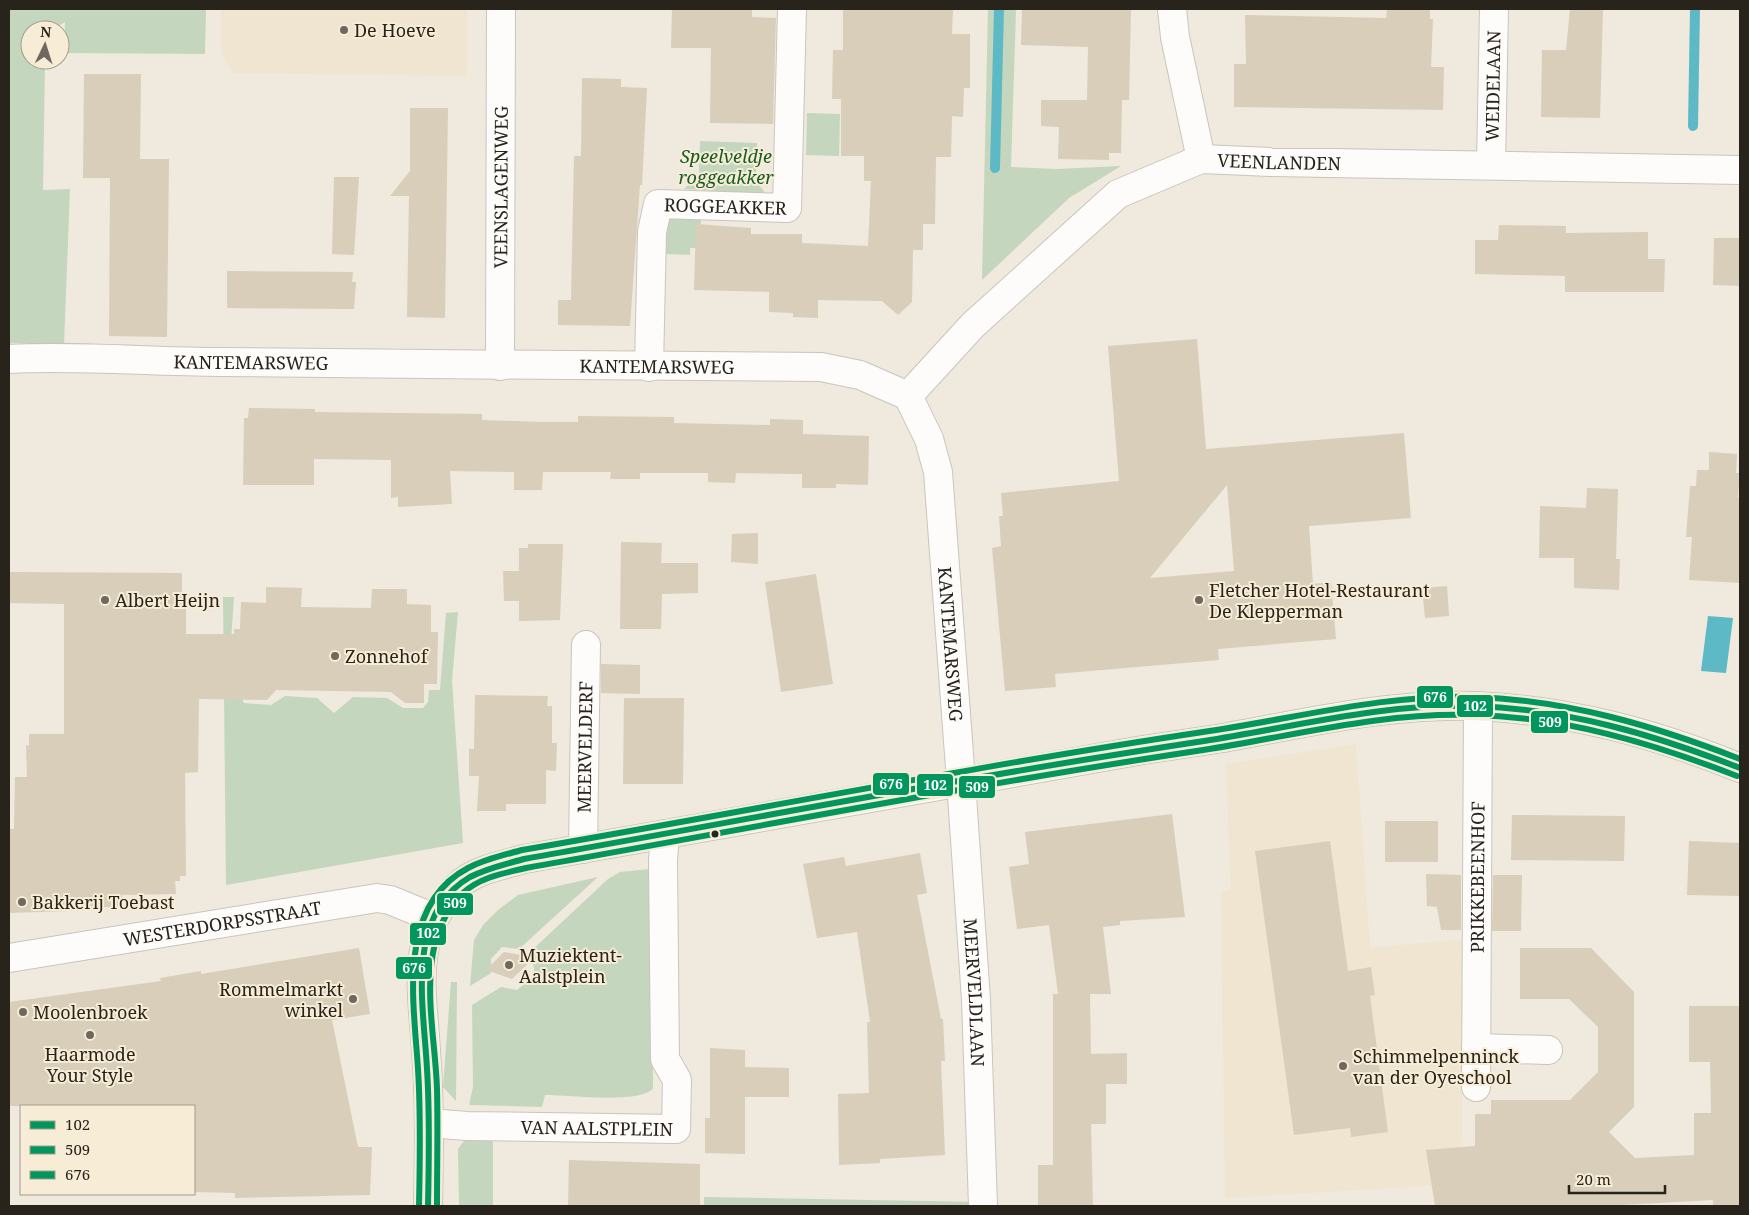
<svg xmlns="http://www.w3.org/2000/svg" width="1749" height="1215" font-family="'Noto Serif',serif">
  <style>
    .built { fill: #f0e5d0 }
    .green { fill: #c4d6bd }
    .water { fill: #5db9c6 }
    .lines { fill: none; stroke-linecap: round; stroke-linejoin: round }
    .stream { stroke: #5db9c6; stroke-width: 10 }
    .building { fill: #d8ceb9; fill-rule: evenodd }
    .street-casing { stroke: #cac5bc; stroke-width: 30 }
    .secondary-casing { stroke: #cac5bc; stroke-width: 30 }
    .street { stroke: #fdfcfa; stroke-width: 28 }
    .secondary { stroke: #fdfcfa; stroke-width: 28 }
    .bus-1-casing { stroke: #f7ecd6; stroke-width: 10 }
    .bus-2-casing { stroke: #f7ecd6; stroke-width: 10 }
    .bus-3-casing { stroke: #f7ecd6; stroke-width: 10 }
    .bus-1 { stroke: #00965e; stroke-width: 6 }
    .bus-2 { stroke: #00965e; stroke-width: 6 }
    .bus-3 { stroke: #00965e; stroke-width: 6 }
    .poi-dot { fill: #6e685f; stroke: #f7ecd6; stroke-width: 2 }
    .bus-dot { fill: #28231b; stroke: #f7ecd6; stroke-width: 2 }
    .labels { text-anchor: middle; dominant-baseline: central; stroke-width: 4; stroke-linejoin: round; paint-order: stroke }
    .poi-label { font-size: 18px; fill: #28231b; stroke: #f7ecd6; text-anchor: start }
    .street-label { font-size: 18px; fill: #28231b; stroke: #f7ecd6 }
    .park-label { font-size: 18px; font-style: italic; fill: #165c23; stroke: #f7ecd6 }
    .line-badge { stroke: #f7ecd6; stroke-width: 2 }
    .badge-label { font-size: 14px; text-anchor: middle; font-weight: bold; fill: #fff }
  </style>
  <rect width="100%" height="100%" fill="#efe9de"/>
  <path class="built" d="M221,9H467V76L233,73L221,52Z
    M1356,744L1370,948L1463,939L1462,1184L1225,1198L1221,892L1231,890L1226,764Z"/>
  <path class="green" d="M9,9H206L205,54L64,53L65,22L51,30H30V60H45L43,190L70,189L64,344L9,343Z
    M988,9H1016L1011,167L1057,169L1121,166L1069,198L982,280Z
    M807,113L840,114L839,156L806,155Z
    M700,141L757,143L756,181L766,194L684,189L699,174Z
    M668,216L701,218L700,248H690V255L666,254Z
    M223,597H234L228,685L241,696L244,703L271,705L285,696L317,698L334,713L353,697L387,698L403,708H423L428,702L429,690H440L446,613L458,612L452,681L463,843L226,885Z
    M650,869L652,873L653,1089C636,1104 570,1095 545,1095L542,1107L469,1105L473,1087L472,1005L501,987L517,990L535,975L531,951L608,879L620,872Z
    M598,877L519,949L502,947L491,959V973L470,986L474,940L483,925L498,910L518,895Z
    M451,982H457L456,1101L443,1087Z
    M493,1137V1206H459L458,1149L464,1141Z
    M704,1197L977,1202V1206H704Z"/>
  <path class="water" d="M1708,616L1733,618L1726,673L1701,671Z"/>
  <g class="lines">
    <path class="stream" d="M1693,126L1695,9
      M995,168L999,9"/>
  </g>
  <path class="building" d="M672,9H752V17L776,18L773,124L710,123L711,48H671Z
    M843,9H953L952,34H970V88H964L963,117L952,116L951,157H936L935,224H923V250H913L912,302L898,315L882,301L818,300V318L793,317V313L769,312V292L694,290L696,224L751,228V234H802V243L868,246L871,181H864V156H841V99H832L833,50H843Z
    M1022,9H1131L1129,100H1122L1121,153H1109V160L1058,159L1059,127L1041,126V100H1087L1088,47L1021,45Z
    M1387,9H1430V19H1433L1431,67H1444L1443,110L1234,107V64H1246L1245,15L1386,18Z
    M1570,9H1603L1600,118L1541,117L1542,50H1566Z
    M84,74H141L140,159H169L167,337L109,336L110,178H83Z
    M582,78L621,79V87L647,88L642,185H640L630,326L558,325V300H571L574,156H581Z
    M410,108H448L445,318L407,317L409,196H390L410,171Z
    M334,177H359L354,255L332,254Z
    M1499,225L1566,226V233L1648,232V259H1665L1664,292H1565V276L1475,274V240H1498Z
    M1714,238H1740V286L1713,285Z
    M227,271L353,272L352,282H356L354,309L227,308Z
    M1197,339L1206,449L1404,433L1411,518L1309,526L1313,584L1331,582L1336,639L1218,649L1219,660L1055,674L1056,687L1005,691L992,548L1001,546L999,516H1003L1001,493L1119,481L1108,346ZM1227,485L1234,571L1150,578Z
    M249,408L315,409V412L482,414V420L544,422H578V416L674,417V423L770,425V419L803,420V434L869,436L868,485L836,484V488H802V474L736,473L735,483L708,482V473H640V479H610L611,472H543L542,490H514V472L450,471L452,504L398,507V497L391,498V460L314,459V485H243L244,418H248Z
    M1709,452L1737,454L1736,473H1740L1738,497H1740V583L1689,580L1692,537H1686L1690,486H1696L1697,470H1709Z
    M1587,488L1618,489L1616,559H1620L1619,590L1574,588V558H1539L1540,506L1586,508Z
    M758,533V564L731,562L732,534Z
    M621,542L662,543L661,563H698V593L662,594L661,629H620Z
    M528,544H563L560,620L519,621V601H504L503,571H519V548H528Z
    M9,572L182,573V596H186V634H234V629H240L241,602L266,603V587L302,588L301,607L371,608L372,589H407V604L431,605V632H438L437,684H424V703H405L391,692L276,690L267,700L199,699L198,772L185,773L186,876H180V881H175L176,894L122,895V907H99V910L9,913V829H14L15,777H27L26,745L29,746V734H64V604L9,603Z
    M816,574L833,684L781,692L765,582Z
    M1447,586L1449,616L1425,618L1422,588Z
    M601,664L640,665V694L601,693Z
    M475,695L548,696L547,706H552V743H557L556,771L546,770V804H506V811H477L479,776H469V749H474Z
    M624,698H684L683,784H623Z
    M1172,814L1185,917L1120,921V925L1103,927L1111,994H1090L1091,1054L1127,1053V1084H1106V1124H1091L1093,1206H1038V1165H1053V994H1058L1049,925L1017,929L1009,867L1029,864L1025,832Z
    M1512,815L1625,816L1624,861L1511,860Z
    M1385,821H1438V862H1385Z
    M1330,841L1348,971L1371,967L1375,995L1370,996L1388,1132L1351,1137L1350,1128L1294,1135L1255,851Z
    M1689,841L1740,843V896L1687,895Z
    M920,853L927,893L917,895L941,1019H943L945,1061H941L945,1155L880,1159V1163L839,1165L838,1094L869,1093L867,1022H870L857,932L817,938L803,864L844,857L846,866Z
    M1426,874L1461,875V930H1441L1437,907L1427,906Z
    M1493,875H1522L1521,931H1492Z
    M359,948L370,1014L332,1020L358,1147H372L370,1195L235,1198V1193L194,1192V1106H9V1002L161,981L160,978L201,971V974Z
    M1520,948H1591L1634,992V1107L1609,1132L1635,1158L1694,1155V1113H1711L1710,1062H1689V1006H1740V1206H1713V1200L1603,1206H1435L1426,1150L1475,1146V1114H1491V1100H1570L1598,1072V1027L1569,999H1520Z
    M504,952L535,957L512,979L486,970Z
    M710,1048L745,1050V1067L789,1068V1097H745V1154L705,1153V1118H710Z
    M569,1160L700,1164V1206H568Z"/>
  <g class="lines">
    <defs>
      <g id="street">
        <path d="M1172,9L1175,37L1201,159"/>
        <path id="s1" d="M1491,164L1494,9"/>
        <path id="s2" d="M500,366L501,9"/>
        <path id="s3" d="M649,367L652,232L658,204L787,208L792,9"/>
        <path id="s4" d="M908,396L973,325L1118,194L1201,159L1271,162L1740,170"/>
        <path id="s5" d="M961,781L976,1000L983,1206"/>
        <path id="s6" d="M583,849L586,645"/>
        <path id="s7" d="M9,958L377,898L390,900L434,918"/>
        <path d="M1476,1048L1548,1050"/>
        <path id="s8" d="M1476,1087L1478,706"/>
        <path id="s9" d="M429,1123L467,1126L676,1129L677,1080L665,1059L663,860L665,834"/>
      </g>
      <g id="secondary">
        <path id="s10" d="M9,359C79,355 150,362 221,362C421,363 621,367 821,367L860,375L908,396L929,439L938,472L961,781"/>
        <path d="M428,1206C429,1154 430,1102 426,1051C424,1013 416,971 428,934C434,916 445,899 458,886C474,870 503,865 524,859C731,823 937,785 1143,750C1170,746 1196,742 1223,738C1307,723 1389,703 1475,706C1569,710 1654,733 1740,768"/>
      </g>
    </defs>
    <use href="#street" class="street-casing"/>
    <use href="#secondary" class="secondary-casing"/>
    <use href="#street" class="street"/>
    <use href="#secondary" class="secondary"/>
    <defs>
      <path id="bus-1" d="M428,1206C429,1161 430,1115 427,1069C424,1007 404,915 470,877C487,868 506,864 524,859C751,819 977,775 1204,741C1294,727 1383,703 1475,706C1567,709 1655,735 1740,768"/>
      <path id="bus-2" d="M437,1206C437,1167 438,1128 437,1089C435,1025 412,943 463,893C480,877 505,873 526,868C752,828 977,784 1203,750C1293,736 1381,712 1473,715C1564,717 1652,743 1737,776"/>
      <path id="bus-3" d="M419,1206C420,1160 421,1115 418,1069C414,1003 396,906 468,868C485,859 504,855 522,850C749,811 976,766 1203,732C1294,719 1383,694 1475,697C1567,700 1655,726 1740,759"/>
    </defs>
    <use href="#bus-1" class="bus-1-casing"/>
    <use href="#bus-2" class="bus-2-casing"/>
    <use href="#bus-3" class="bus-3-casing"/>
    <use href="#bus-1" class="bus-1"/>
    <use href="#bus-2" class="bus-2"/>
    <use href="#bus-3" class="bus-3"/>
  </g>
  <g class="poi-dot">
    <circle cx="344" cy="30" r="5"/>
    <circle cx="105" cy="600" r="5"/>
    <circle cx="1199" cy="600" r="5"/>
    <circle cx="335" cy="656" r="5"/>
    <circle cx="22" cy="902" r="5"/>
    <circle cx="509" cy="965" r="5"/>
    <circle cx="353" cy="999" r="5"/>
    <circle cx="23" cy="1012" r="5"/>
    <circle cx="90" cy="1035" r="5"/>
    <circle cx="1343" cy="1066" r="5"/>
  </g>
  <circle class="bus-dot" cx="715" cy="834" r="4.5"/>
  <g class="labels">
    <g class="poi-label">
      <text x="354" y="30">De Hoeve</text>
      <text x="1209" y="590">Fletcher Hotel-Restaurant<tspan x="1209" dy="21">De Klepperman</tspan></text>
      <text x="115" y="600">Albert Heijn</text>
      <text x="345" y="656">Zonnehof</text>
      <text x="32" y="902">Bakkerij Toebast</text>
      <text x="519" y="955">Muziektent-<tspan x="519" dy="21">Aalstplein</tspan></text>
      <text x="343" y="989" text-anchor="end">Rommelmarkt<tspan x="343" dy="21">winkel</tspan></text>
      <text x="33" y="1012">Moolenbroek</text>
      <text x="90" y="1054" text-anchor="middle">Haarmode<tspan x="90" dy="21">Your Style</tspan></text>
      <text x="1353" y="1056">Schimmelpenninck<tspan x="1353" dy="21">van der Oyeschool</tspan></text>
    </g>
    <g class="street-label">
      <text stroke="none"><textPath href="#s1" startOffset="78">WEIDELAAN</textPath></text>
      <text stroke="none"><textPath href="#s4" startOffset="460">VEENLANDEN</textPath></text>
      <text stroke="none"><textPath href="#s2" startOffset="179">VEENSLAGENWEG</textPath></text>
      <text stroke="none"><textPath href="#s3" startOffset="231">ROGGEAKKER</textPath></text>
      <text stroke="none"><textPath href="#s10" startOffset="242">KANTEMARSWEG</textPath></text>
      <text stroke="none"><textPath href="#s10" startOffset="648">KANTEMARSWEG</textPath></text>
      <text stroke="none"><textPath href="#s10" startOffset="1159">KANTEMARSWEG</textPath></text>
      <text stroke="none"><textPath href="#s6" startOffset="102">MEERVELDERF</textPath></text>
      <text stroke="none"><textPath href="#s8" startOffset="210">PRIKKEBEENHOF</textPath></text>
      <text stroke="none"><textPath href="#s7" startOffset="216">WESTERDORPSSTRAAT</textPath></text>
      <text stroke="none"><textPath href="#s5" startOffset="212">MEERVELDLAAN</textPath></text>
      <text stroke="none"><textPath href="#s9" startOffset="168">VAN AALSTPLEIN</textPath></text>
    </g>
    <g class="park-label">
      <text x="726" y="156">Speelveldje<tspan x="726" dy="21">roggeakker</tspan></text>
    </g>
  </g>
  <g class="line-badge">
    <rect x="1416" y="685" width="38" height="24" rx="5" fill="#00965e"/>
    <rect x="1456" y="694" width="38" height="24" rx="5" fill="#00965e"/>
    <rect x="1530" y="710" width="39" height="24" rx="5" fill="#00965e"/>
    <rect x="872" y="772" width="38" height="24" rx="5" fill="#00965e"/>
    <rect x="916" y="773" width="38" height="24" rx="5" fill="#00965e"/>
    <rect x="958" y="775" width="38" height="24" rx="5" fill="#00965e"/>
    <rect x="436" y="892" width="38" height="24" rx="5" fill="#00965e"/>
    <rect x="409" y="922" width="38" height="24" rx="5" fill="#00965e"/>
    <rect x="395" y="956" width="38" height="24" rx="5" fill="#00965e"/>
  </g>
  <g class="badge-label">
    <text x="1435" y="702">676</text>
    <text x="1475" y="711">102</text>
    <text x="1550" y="727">509</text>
    <text x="891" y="789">676</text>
    <text x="935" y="790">102</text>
    <text x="977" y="792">509</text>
    <text x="455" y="908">509</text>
    <text x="428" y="938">102</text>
    <text x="414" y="973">676</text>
  </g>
  <rect width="1749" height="1215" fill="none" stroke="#28231b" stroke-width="20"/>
  <rect x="20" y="1105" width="175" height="90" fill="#f7ecd6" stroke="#a49c8b"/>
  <rect x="30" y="1121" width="25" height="8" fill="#00965e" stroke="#a49c8b"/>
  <text x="65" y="1130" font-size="15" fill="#28231b">102</text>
  <rect x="30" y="1146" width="25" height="8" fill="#00965e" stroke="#a49c8b"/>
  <text x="65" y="1155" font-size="15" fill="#28231b">509</text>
  <rect x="30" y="1171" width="25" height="8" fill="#00965e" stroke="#a49c8b"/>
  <text x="65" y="1180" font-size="15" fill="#28231b">676</text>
  <g transform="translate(45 45) rotate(4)"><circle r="24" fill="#f7ecd6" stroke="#a49c8b"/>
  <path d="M0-4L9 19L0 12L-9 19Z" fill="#6e685f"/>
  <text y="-8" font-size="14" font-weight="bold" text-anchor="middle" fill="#28231b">N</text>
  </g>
  <path d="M1569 1185v8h96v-8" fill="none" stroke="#28231b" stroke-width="2.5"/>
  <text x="1576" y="1185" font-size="15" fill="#28231b" stroke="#f7ecd6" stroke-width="4" paint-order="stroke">20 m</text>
</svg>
